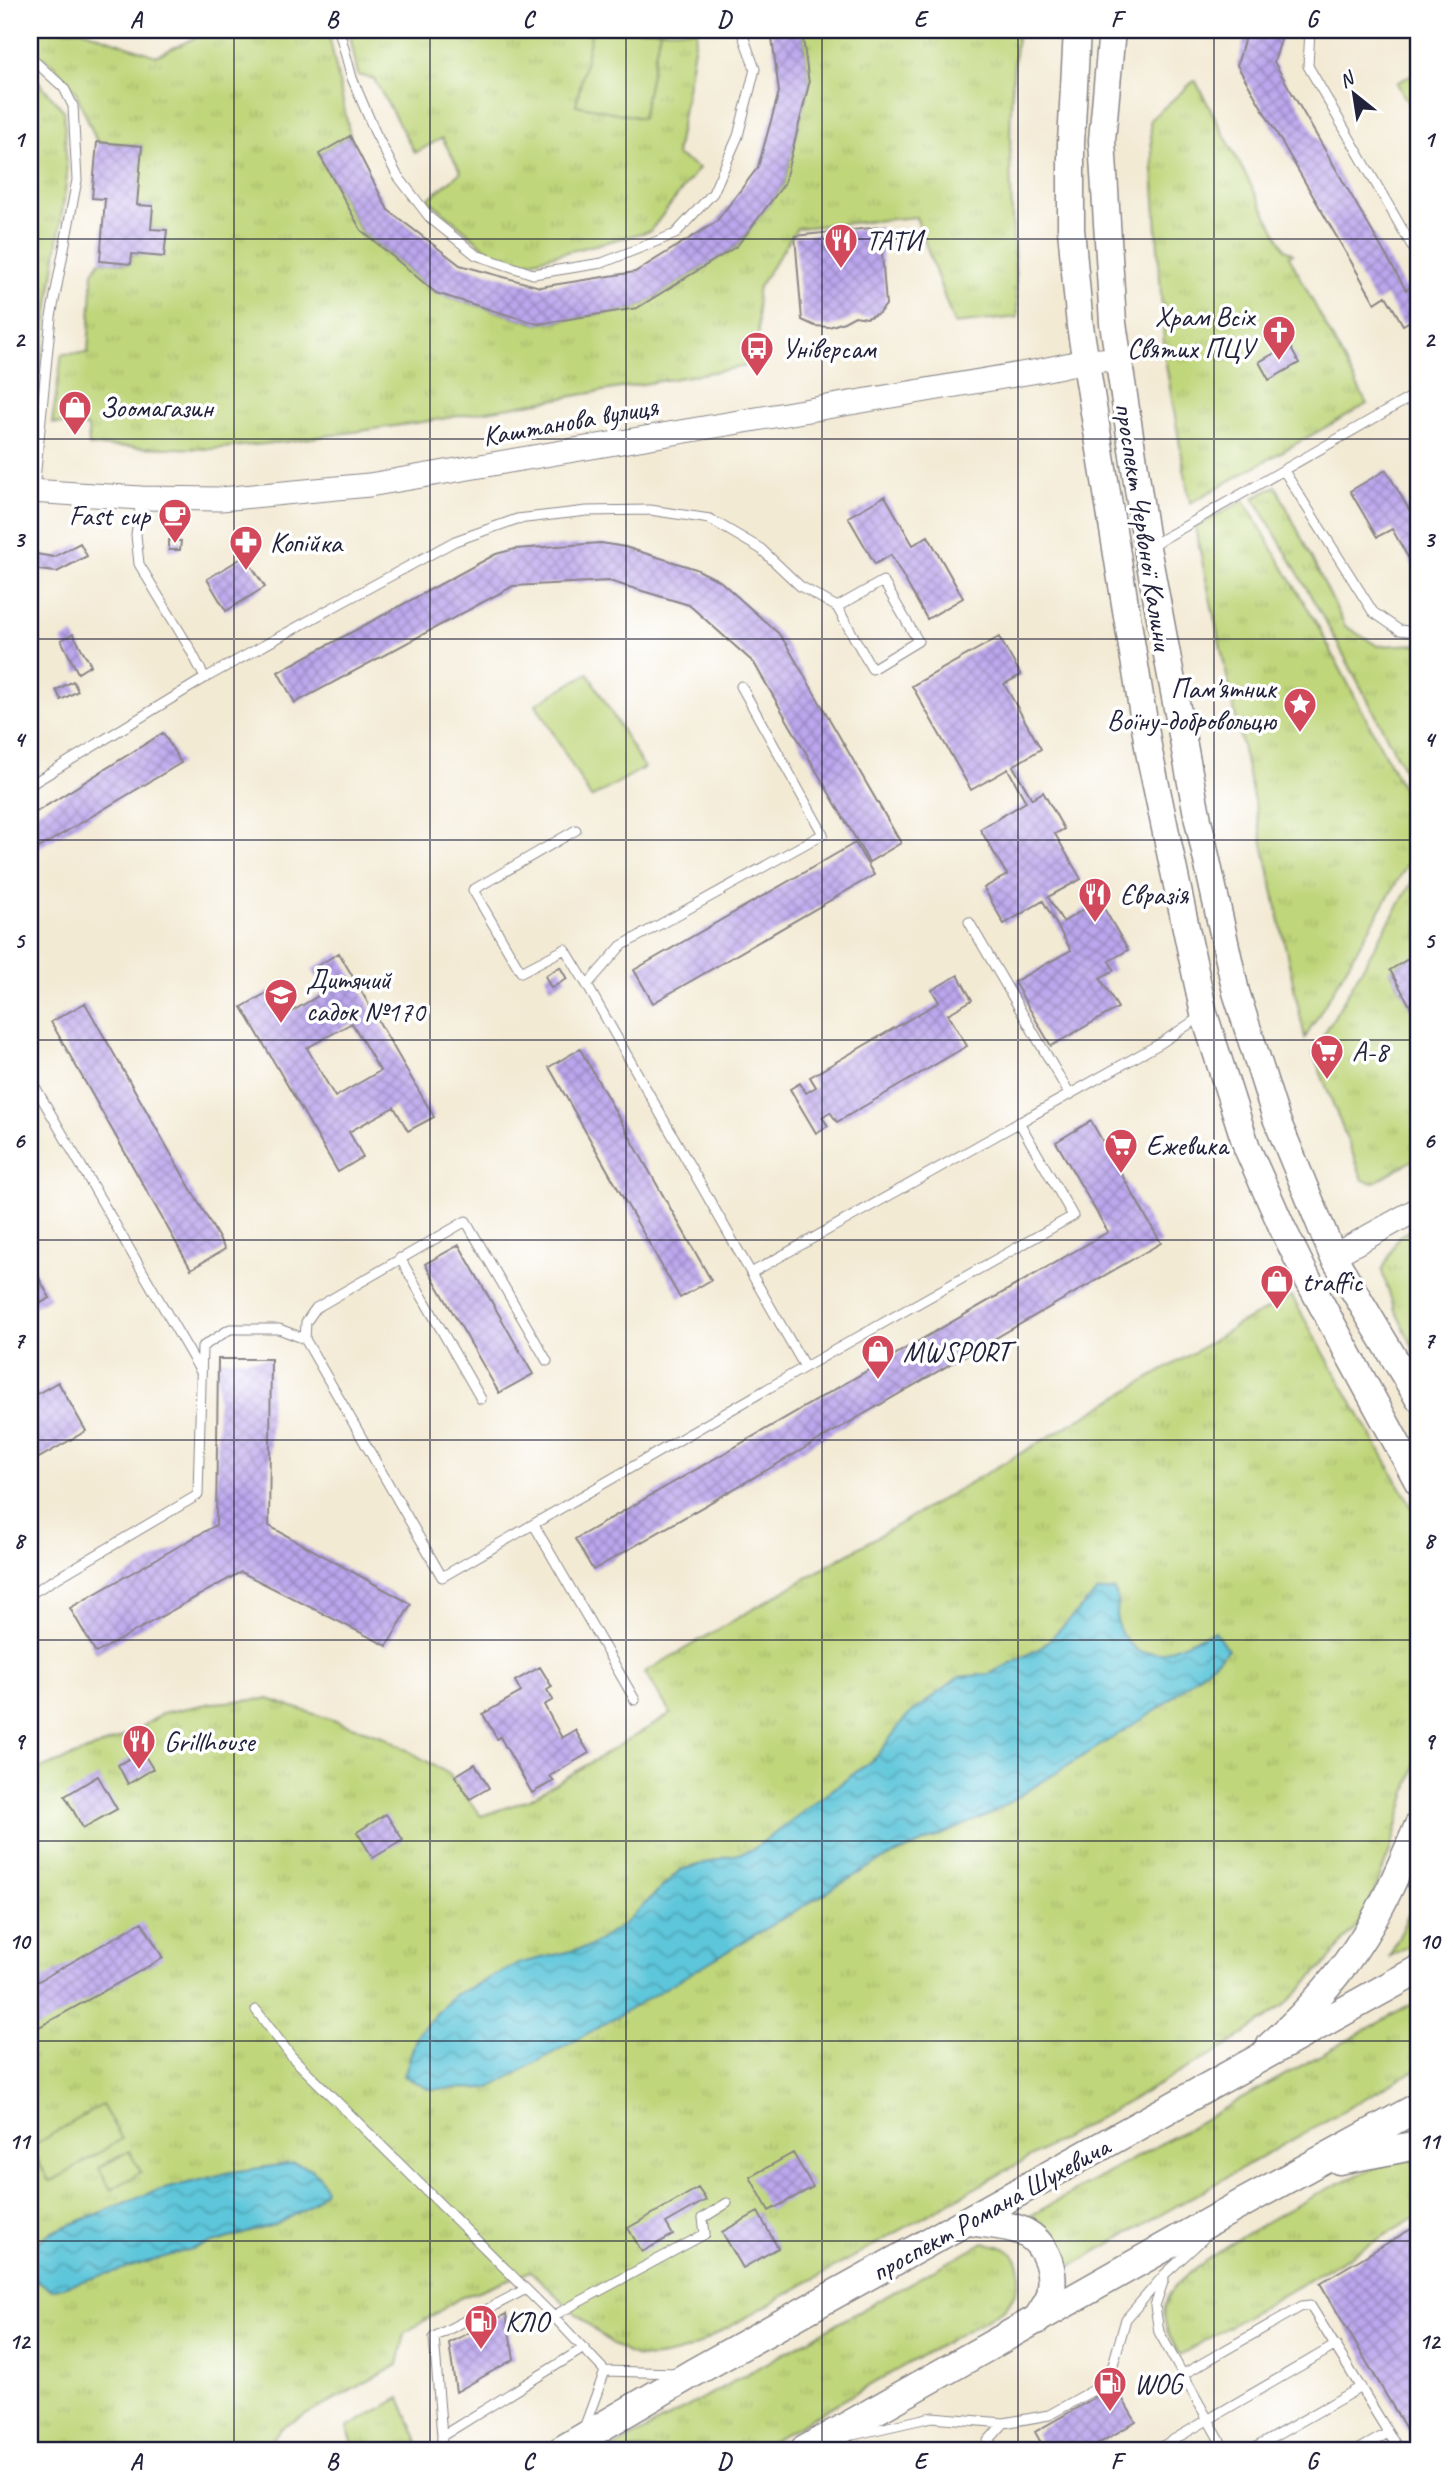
<svg xmlns="http://www.w3.org/2000/svg" width="1448" height="2480" font-family="Caveat,sans-serif">
  <style>
    .grass { fill: url(#grass-tufts); stroke: #707c5a; stroke-width: 2 }
    .pitch { fill: #bfd67a; stroke: #707c5a; stroke-width: 2 }
    .water { fill: url(#water-waves); stroke: #40748a; stroke-width: 2 }
    .building { fill: url(#building-cross-hatch); fill-rule: evenodd }
    .lines { fill: none; stroke-linecap: round; stroke-linejoin: round }
    .service-casing { stroke: #8a8688; stroke-width: 11 }
    .tertiary-casing { stroke: #8a8688; stroke-width: 25 }
    .secondary-casing { stroke: #8a8688; stroke-width: 29 }
    .primary-casing { stroke: #8a8688; stroke-width: 31 }
    .service { stroke: #fff; stroke-width: 9 }
    .tertiary { stroke: #fff; stroke-width: 23 }
    .secondary { stroke: #fff; stroke-width: 26 }
    .primary { stroke: #fff; stroke-width: 28 }
    .grid { fill: none; stroke: #22223b; stroke-width: 2; stroke-opacity: 0.55 }
    .labels { text-anchor: middle; dominant-baseline: central; stroke-width: 7; stroke-linejoin: round; paint-order: stroke }
    .poi-label { font-size: 28px; fill: #22223b; stroke: #fff; text-anchor: start }
    .street-label { font-size: 28px; fill: #22223b; stroke: #fff }
    .neatline { fill: none; stroke: #22223b; stroke-width: 2.5 }
    .grid-label { font-size: 23px; text-anchor: middle; font-weight: bold; fill: #22223b }
  </style>
  <defs>
    <pattern id="grass-tufts" width="24" height="20" patternUnits="userSpaceOnUse" patternTransform="scale(1.75)"><rect width="24" height="20" fill="#bfd67a"/><path d="M3 7l-1-3M5 7V3M7 7l1-3M15 17l-1-3M17 17v-4M19 17l1-3" fill="none" stroke="#a4b76a"/></pattern>
    <pattern id="water-waves" width="16" height="10" patternUnits="userSpaceOnUse" patternTransform="scale(1.75)"><rect width="16" height="10" fill="#5dc6da"/><path d="M0 5q4-4 8 0t8 0" fill="none" stroke="#4ca0b2"/></pattern>
    <pattern id="building-cross-hatch" width="8" height="8" patternUnits="userSpaceOnUse" patternTransform="scale(1.75)"><rect width="8" height="8" fill="#bca6ed"/><path d="M0 0l8 8M0 8l8-8" fill="none" stroke="#9887c1"/></pattern>
  </defs>
  <rect width="100%" height="100%" fill="#fff"/>
  <filter id="ink" filterUnits="userSpaceOnUse"><feTurbulence type="fractalNoise" baseFrequency=".0143" numOctaves="2"/><feDisplacementMap in="SourceGraphic" scale="14" xChannelSelector="R" yChannelSelector="G"/><feConvolveMatrix kernelMatrix="1 2 1 2 8 2 1 2 1" color-interpolation-filters="sRGB"/></filter>
  <filter id="wash" filterUnits="userSpaceOnUse"><feTurbulence type="fractalNoise" baseFrequency=".00686" numOctaves="4" result="noise"/><feDisplacementMap in="SourceGraphic" scale="28" xChannelSelector="R" yChannelSelector="G"/><feGaussianBlur stdDeviation="1.57" result="paint"/><feColorMatrix in="noise" values="0 0 0 0 0 0 0 0 0 0 0 0 0 0 0 0 0 1.4 0 .05"/><feComposite in="paint" operator="in"/></filter>
  <g filter="url(#wash)">
    <rect width="100%" height="100%" fill="#f3ead4"/>
    <path class="grass" d="M30,30H82L156,56L212,30H328L350,136L319,154L360,230L436,293L538,324L637,308L737,246L784,184L809,84L802,30H1018C1004,125 1012,221 1018,317L954,324L916,217L797,228L757,290L759,364L429,421L284,442L211,449L89,446L88,427L52,423L62,354L88,353L93,272L100,261L130,264L132,254L164,257L166,230L151,229L152,206L137,205L142,146L97,142L75,90L56,67L30,48Z
      M349,30H697L676,155L699,168L650,231L523,263L490,252L428,199L461,172L442,138L415,153L374,79L358,75Z
      M30,72L64,111L67,177L30,440Z
      M1195,80L1285,249L1293,254L1289,256L1367,404L1190,503L1165,359L1150,120Z
      M1276,486L1345,626L1378,646L1418,644V798C1367,695 1313,596 1254,498Z
      M1244,500L1318,626L1418,818V846L1305,1038L1195,528Z
      M1418,872V953L1390,970L1416,1016H1418V1157L1373,1183L1363,1180L1313,1053Z
      M1418,1226V1357L1394,1308L1382,1271L1398,1237Z
      M1292,1297L1407,1498L1418,1523V1753L1390,1851L1370,1902L1357,1925L1329,1960L1285,2005L1227,2046L688,2350C670,2355 653,2360 635,2356C608,2348 553,2291 530,2271L460,2298L405,2333L398,2365L281,2428L273,2438L280,2450H30V1773L133,1733L163,1713L212,1703L268,1699L382,1736L449,1774L481,1816L528,1800L671,1714L645,1672L1203,1347L1238,1324Z
      M1418,1893V1940L1390,1956Z
      M1418,2001V2068L1057,2274L1025,2219Z
      M1418,2158V2216L1180,2355C1168,2336 1158,2317 1169,2295C1187,2260 1345,2175 1387,2164C1397,2161 1408,2160 1418,2158Z
      M982,2243C1027,2246 1029,2280 1004,2309L780,2436L753,2450H610Z
      M400,2398L417,2439L418,2450H351L355,2448L347,2428Z"/>
    <path class="pitch" d="M592,30H660L642,118L576,105Z
      M1418,71V121L1397,83Z
      M588,673L644,768L591,798L536,704Z
      M102,2105L122,2139L50,2182L30,2147Z
      M129,2151L141,2172L111,2190L99,2168Z"/>
    <path class="water" d="M1114,1590C1119,1601 1117,1606 1117,1618C1117,1633 1128,1643 1139,1652L1161,1653L1215,1631L1228,1650L1157,1710L992,1813L878,1862L608,2022L490,2088L428,2089L404,2076L417,2035L452,1996L520,1963L589,1947L625,1923L680,1870L752,1850L876,1757L906,1717L959,1677L990,1674L1042,1647L1097,1592Z
      M294,2163C311,2167 322,2173 325,2190C312,2208 293,2216 274,2225L52,2290L32,2277L30,2259L35,2244L52,2232L149,2193L231,2172Z"/>
    <g id="blocks">
      <path class="building" d="M771,30H802L809,84L784,184L737,246L637,308L538,324L436,293L361,230L319,154L350,136L388,210L460,265L540,287L635,272L716,222L758,167L779,92Z
        M1247,30H1284L1274,62L1406,290L1418,283V316L1403,325L1386,296L1375,303L1237,65Z
        M97,142L142,146L137,205L153,206L151,229L167,230L164,257L132,254L131,264L100,261L105,199L92,198Z
        M880,227L886,305L879,313L867,318L855,316L844,322L829,327L815,326L802,320L795,236Z
        M1289,345L1299,363L1269,380L1259,362Z
        M1386,470L1414,518L1418,516V575L1392,529L1377,537L1350,491Z
        M885,496L913,545L928,536L963,598L927,619L891,555L875,564L848,517Z
        M169,540L181,541L180,550H169Z
        M80,543L87,556L57,572L30,569V553L54,557Z
        M601,543L625,547L696,569L720,581L778,633L786,644L901,843L869,862L754,663L689,605L609,581L513,586L295,703L278,672L496,554L515,549Z
        M245,556L265,587L226,611L207,579Z
        M73,634L91,665L78,673L61,640Z
        M999,637L1021,675L1004,684L1041,749L1013,766L1032,799L1043,792L1064,829L1055,834L1081,879L1048,897L1063,922L1099,900L1128,950L1109,961L1114,970L1100,978L1118,1008L1051,1046L1014,982L1071,950L1043,901L1004,924L984,888L1007,875L980,829L1026,802L1008,769L971,790L912,686Z
        M73,681L78,691L61,700L56,690Z
        M163,733L181,763L30,853V816Z
        M855,843L874,875L653,1003L634,970Z
        M339,953L434,1117L408,1131L394,1107L349,1132L363,1157L338,1172L242,1007L270,991L284,1016L325,992L312,969ZM352,1023L380,1071L335,1097L307,1048Z
        M1418,953V1020L1390,970Z
        M560,967L567,979L551,988L545,976Z
        M958,975L972,1000L948,1014L967,1046L837,1122L830,1112L822,1117L828,1126L816,1133L790,1089L800,1083L806,1093L816,1087L810,1077L939,1002L932,990Z
        M85,1003L225,1249L191,1269L51,1022Z
        M580,1049L711,1280L680,1298L549,1067Z
        M1091,1121L1161,1243L593,1570L575,1539L1108,1232L1056,1142Z
        M459,1245L533,1374L499,1393L425,1264Z
        M30,1262L50,1298L30,1309Z
        M218,1359H271L269,1526L411,1604L387,1646L241,1572L96,1653L70,1608L216,1525Z
        M58,1382L86,1431L30,1463V1398Z
        M540,1667L552,1687L547,1690L553,1700L544,1705L562,1738L575,1730L589,1753L550,1776L554,1781L532,1793L500,1737L497,1739L483,1714L521,1692L515,1681Z
        M142,1751L153,1769L128,1784L118,1765Z
        M475,1764L489,1788L470,1799L455,1776Z
        M98,1776L117,1809L83,1828L65,1796Z
        M386,1814L403,1840L373,1858L357,1832Z
        M142,1922L163,1958L30,2032V1986Z
        M793,2153L813,2187L769,2211L750,2177Z
        M698,2188L706,2200L666,2223L673,2235L642,2252L628,2228Z
        M758,2212L778,2248L743,2268L722,2232Z
        M1418,2225V2449L1320,2283Z
        M506,2314L514,2359L456,2392L449,2343Z
        M1115,2386L1136,2422L1087,2450H1045L1035,2432Z"/>
    </g>
  </g>
  <g filter="url(#ink)">
    <use href="#blocks" fill-opacity="0" stroke="#8a8688" stroke-width="2"/>
    <g class="lines">
      <defs>
        <path id="service" d="M339,30L352,78L375,132L397,175L430,218L476,255L533,274L602,263L675,234L713,193L738,136L755,69L741,30
          M1310,30L1308,66L1416,253L1418,252
          M30,57L64,88L73,106L77,180L51,317L34,490
          M1284,471L1373,612L1399,630L1418,632
          M141,500L136,535L139,564L189,647L205,678
          M1149,547L1418,393
          M741,686L823,834L621,946L587,985L751,1273
          M30,785L205,678L339,604L455,541L517,519L587,511L650,510L710,519L761,549L800,586L837,607L883,581L918,641L872,669L837,607
          M576,830L473,890L521,972L565,949L587,985
          M969,922L1070,1095
          M30,1078L201,1372
          M400,1258L481,1399
          M547,1361L466,1221L316,1308L306,1322L305,1339L442,1577L805,1367L751,1273L1161,1043L1203,1015
          M805,1367L1073,1216L1019,1122
          M534,1525L635,1700
          M30,1594L198,1495L202,1347L230,1329H279L305,1339
          M256,2010L292,2057L553,2316L605,2371L677,2373
          M1164,2279L1155,2306L1159,2332L1225,2450
          M553,2316L705,2234L703,2218L727,2203
          M1182,2375L1302,2306L1310,2305L1399,2450
          M584,2428L605,2371
          M853,2435L932,2417L1004,2423L1049,2415L1099,2387L1110,2375L1126,2319L1165,2274L1203,2239
          M442,2436L584,2348
          M441,2450L442,2436L434,2337L526,2289
          M987,2450L988,2441L1004,2423
          M1156,2450L1336,2345
          M1251,2450L1361,2387
          M1358,2450L1388,2433"/>
        <path id="tertiary" d="M30,491L141,498L221,499L369,485L1038,371L1085,361L1117,359
          M1333,1256L1418,1209"/>
        <path id="secondary" d="M1077,30L1071,143V229L1080,326L1149,752L1204,1014L1247,1148L1282,1227L1305,1274L1418,1482
          M1112,30L1102,140L1113,323L1147,548L1198,820L1236,992L1276,1118L1333,1256L1418,1398
          M1270,2045C1306,2013 1339,1976 1364,1936C1386,1901 1402,1862 1418,1825"/>
        <path id="primary" d="M1339,2160L1418,2145
          M969,2221C986,2224 1006,2224 1022,2231C1048,2243 1057,2276 1048,2301C1045,2308 1040,2314 1037,2320
          M562,2450L693,2373L1418,1970
          M805,2450L1241,2204L1418,2107"/>
      </defs>
      <use href="#service" class="service-casing"/>
      <use href="#tertiary" class="tertiary-casing"/>
      <use href="#secondary" class="secondary-casing"/>
      <use href="#primary" class="primary-casing"/>
      <use href="#service" class="service"/>
      <use href="#tertiary" class="tertiary"/>
      <use href="#secondary" class="secondary"/>
      <use href="#primary" class="primary"/>
    </g>
  </g>
  <path class="grid" d="M234,30V2450M430,30V2450M626,30V2450M822,30V2450M1018,30V2450M1214,30V2450M30,239H1418M30,439H1418M30,639H1418M30,840H1418M30,1040H1418M30,1240H1418M30,1440H1418M30,1640H1418M30,1841H1418M30,2041H1418M30,2241H1418"/>
  <defs>
    <symbol id="restaurant-pin" viewBox="-11 -11 22 30"><path d="M0 17L-7.5 6A9.5 9.5 0 1 1 7.5 6Z" fill="#d1495b" stroke="#fff"/><path d="M-5-6h1v4h1v-4h1v4h1v-4h1v5L-1.5 .5V6h-2V.5L-5-1ZM5-6V6H3V1.5H1.5Q1.5-4 5-6Z" fill="#fff"/></symbol>
    <symbol id="church-pin" viewBox="-11 -11 22 30"><path d="M0 17L-7.5 6A9.5 9.5 0 1 1 7.5 6Z" fill="#d1495b" stroke="#fff"/><path d="M-1.2-6h2.4v3.5h3.3v2.4h-3.3V6h-2.4V-.1h-3.3v-2.4h3.3Z" fill="#fff"/></symbol>
    <symbol id="bus-pin" viewBox="-11 -11 22 30"><path d="M0 17L-7.5 6A9.5 9.5 0 1 1 7.5 6Z" fill="#d1495b" stroke="#fff"/><path d="M-5-6H5V4H4V6H2V4H-2V6H-4V4H-5ZM-3.5-4V0h7V-4ZM-3.5 1.2v1.5H-2V1.2ZM2 1.2v1.5H3.5V1.2Z" fill="#fff"/></symbol>
    <symbol id="shop-pin" viewBox="-11 -11 22 30"><path d="M0 17L-7.5 6A9.5 9.5 0 1 1 7.5 6Z" fill="#d1495b" stroke="#fff"/><path d="M-5-2.5h2.3a2.7 3.5 0 0 1 5.4 0H5L5.5 6h-11ZM-1.5-2.5h3a1.5 2.3 0 0 0-3 0Z" fill="#fff"/></symbol>
    <symbol id="cafe-pin" viewBox="-11 -11 22 30"><path d="M0 17L-7.5 6A9.5 9.5 0 1 1 7.5 6Z" fill="#d1495b" stroke="#fff"/><path d="M-5.5-4.5H6V0H3Q3 3.5 0 3.5H-2.5Q-5.5 3.5-5.5 0ZM3-3.2v2h1.7v-2ZM-6 4.5H4V6H-6Z" fill="#fff"/></symbol>
    <symbol id="pharmacy-pin" viewBox="-11 -11 22 30"><path d="M0 17L-7.5 6A9.5 9.5 0 1 1 7.5 6Z" fill="#d1495b" stroke="#fff"/><path d="M-2-6h4v4h4v4h-4v4h-4v-4h-4v-4h4Z" fill="#fff"/></symbol>
    <symbol id="sight-pin" viewBox="-11 -11 22 30"><path d="M0 17L-7.5 6A9.5 9.5 0 1 1 7.5 6Z" fill="#d1495b" stroke="#fff"/><path d="M0-6L1.8-2.2L6-1.7L2.9 1.2L3.7 5.4L0 3.3L-3.7 5.4L-2.9 1.2L-6-1.7L-1.8-2.2Z" fill="#fff"/></symbol>
    <symbol id="school-pin" viewBox="-11 -11 22 30"><path d="M0 17L-7.5 6A9.5 9.5 0 1 1 7.5 6Z" fill="#d1495b" stroke="#fff"/><path d="M0-5L7-2L0 1L-7-2ZM-4 1L0 2.5L4 1V4Q0 6-4 4Z" fill="#fff"/></symbol>
    <symbol id="supermarket-pin" viewBox="-11 -11 22 30"><path d="M0 17L-7.5 6A9.5 9.5 0 1 1 7.5 6Z" fill="#d1495b" stroke="#fff"/><path d="M-6-5.5h2.5l.6 2H6L4.5 2H-2.5L-4.4-4H-6ZM-1.5 3.2a1.3 1.3 0 1 0 .1 0ZM3 3.2a1.3 1.3 0 1 0 .1 0Z" fill="#fff"/></symbol>
    <symbol id="fuel-pin" viewBox="-11 -11 22 30"><path d="M0 17L-7.5 6A9.5 9.5 0 1 1 7.5 6Z" fill="#d1495b" stroke="#fff"/><path d="M-5.5-6h7V0h2V4h1.3V-2.5L3-4.5l.8-.8L6-3V5H2.5V1h-1V6h-7ZM-4.2-4.7v3.2H.2V-4.7Z" fill="#fff"/></symbol>
  </defs>
  <g fill-rule="evenodd">
    <use href="#restaurant-pin" x="822" y="221" width="38" height="52"/>
    <use href="#church-pin" x="1260" y="313" width="38" height="52"/>
    <use href="#bus-pin" x="738" y="329" width="38" height="52"/>
    <use href="#shop-pin" x="56" y="388" width="38" height="52"/>
    <use href="#cafe-pin" x="156" y="496" width="38" height="52"/>
    <use href="#pharmacy-pin" x="227" y="523" width="38" height="52"/>
    <use href="#sight-pin" x="1281" y="685" width="38" height="52"/>
    <use href="#restaurant-pin" x="1076" y="875" width="38" height="52"/>
    <use href="#school-pin" x="262" y="976" width="38" height="52"/>
    <use href="#supermarket-pin" x="1308" y="1032" width="38" height="52"/>
    <use href="#supermarket-pin" x="1102" y="1126" width="38" height="52"/>
    <use href="#shop-pin" x="1258" y="1262" width="38" height="52"/>
    <use href="#shop-pin" x="859" y="1332" width="38" height="52"/>
    <use href="#restaurant-pin" x="120" y="1722" width="38" height="52"/>
    <use href="#fuel-pin" x="462" y="2302" width="38" height="52"/>
    <use href="#fuel-pin" x="1091" y="2364" width="38" height="52"/>
  </g>
  <g class="labels">
    <g class="poi-label">
      <text x="866" y="240">ТАТИ</text>
      <text x="1254" y="316" text-anchor="end">Храм Всіх<tspan x="1254" dy="32">Святих ПЦУ</tspan></text>
      <text x="782" y="348">Універсам</text>
      <text x="100" y="407">Зоомагазин</text>
      <text x="150" y="515" text-anchor="end">Fast cup</text>
      <text x="270" y="542">Копійка</text>
      <text x="1276" y="688" text-anchor="end">Пам'ятник<tspan x="1276" dy="32">Воїну-добровольцю</tspan></text>
      <text x="1120" y="894">Євразія</text>
      <text x="306" y="979">Дитячий<tspan x="306" dy="32">садок №170</tspan></text>
      <text x="1352" y="1051">А-8</text>
      <text x="1146" y="1145">Ежевика</text>
      <text x="1302" y="1281">traffic</text>
      <text x="903" y="1351">MWSPORT</text>
      <text x="164" y="1741">Grillhouse</text>
      <text x="505" y="2321">КЛО</text>
      <text x="1134" y="2383">WOG</text>
    </g>
    <g class="street-label">
      <text transform="translate(570 421) rotate(-10)">Каштанова вулиця</text>
      <text transform="translate(1144 526) rotate(81)">проспект Червоної Калини</text>
      <text transform="translate(990 2209) rotate(-29)">проспект Романа Шухевича</text>
    </g>
  </g>
  <rect width="1448" height="2480" fill="none" stroke="#fff" stroke-width="77"/>
  <g transform="translate(1354 94) rotate(330)" stroke="#ffffff" stroke-width="5" paint-order="stroke">
  <path d="M0-5L12 26L0 18L-12 26Z" fill="#22223b"/>
  <text y="-10" font-size="19" font-weight="bold" text-anchor="middle" fill="#22223b">N</text>
  </g>
  <rect x="38" y="38" width="1372" height="2404" class="neatline"/>
  <g class="grid-label">
    <text x="136" y="27">A</text>
    <text x="332" y="27">B</text>
    <text x="528" y="27">C</text>
    <text x="724" y="27">D</text>
    <text x="920" y="27">E</text>
    <text x="1116" y="27">F</text>
    <text x="1312" y="27">G</text>
    <text x="19" y="147">1</text>
    <text x="1429" y="147">1</text>
    <text x="19" y="347">2</text>
    <text x="1429" y="347">2</text>
    <text x="19" y="547">3</text>
    <text x="1429" y="547">3</text>
    <text x="19" y="747">4</text>
    <text x="1429" y="747">4</text>
    <text x="19" y="948">5</text>
    <text x="1429" y="948">5</text>
    <text x="19" y="1148">6</text>
    <text x="1429" y="1148">6</text>
    <text x="19" y="1348">7</text>
    <text x="1429" y="1348">7</text>
    <text x="19" y="1548">8</text>
    <text x="1429" y="1548">8</text>
    <text x="19" y="1749">9</text>
    <text x="1429" y="1749">9</text>
    <text x="19" y="1949">10</text>
    <text x="1429" y="1949">10</text>
    <text x="19" y="2149">11</text>
    <text x="1429" y="2149">11</text>
    <text x="19" y="2349">12</text>
    <text x="1429" y="2349">12</text>
    <text x="136" y="2469">A</text>
    <text x="332" y="2469">B</text>
    <text x="528" y="2469">C</text>
    <text x="724" y="2469">D</text>
    <text x="920" y="2469">E</text>
    <text x="1116" y="2469">F</text>
    <text x="1312" y="2469">G</text>
  </g>
</svg>
